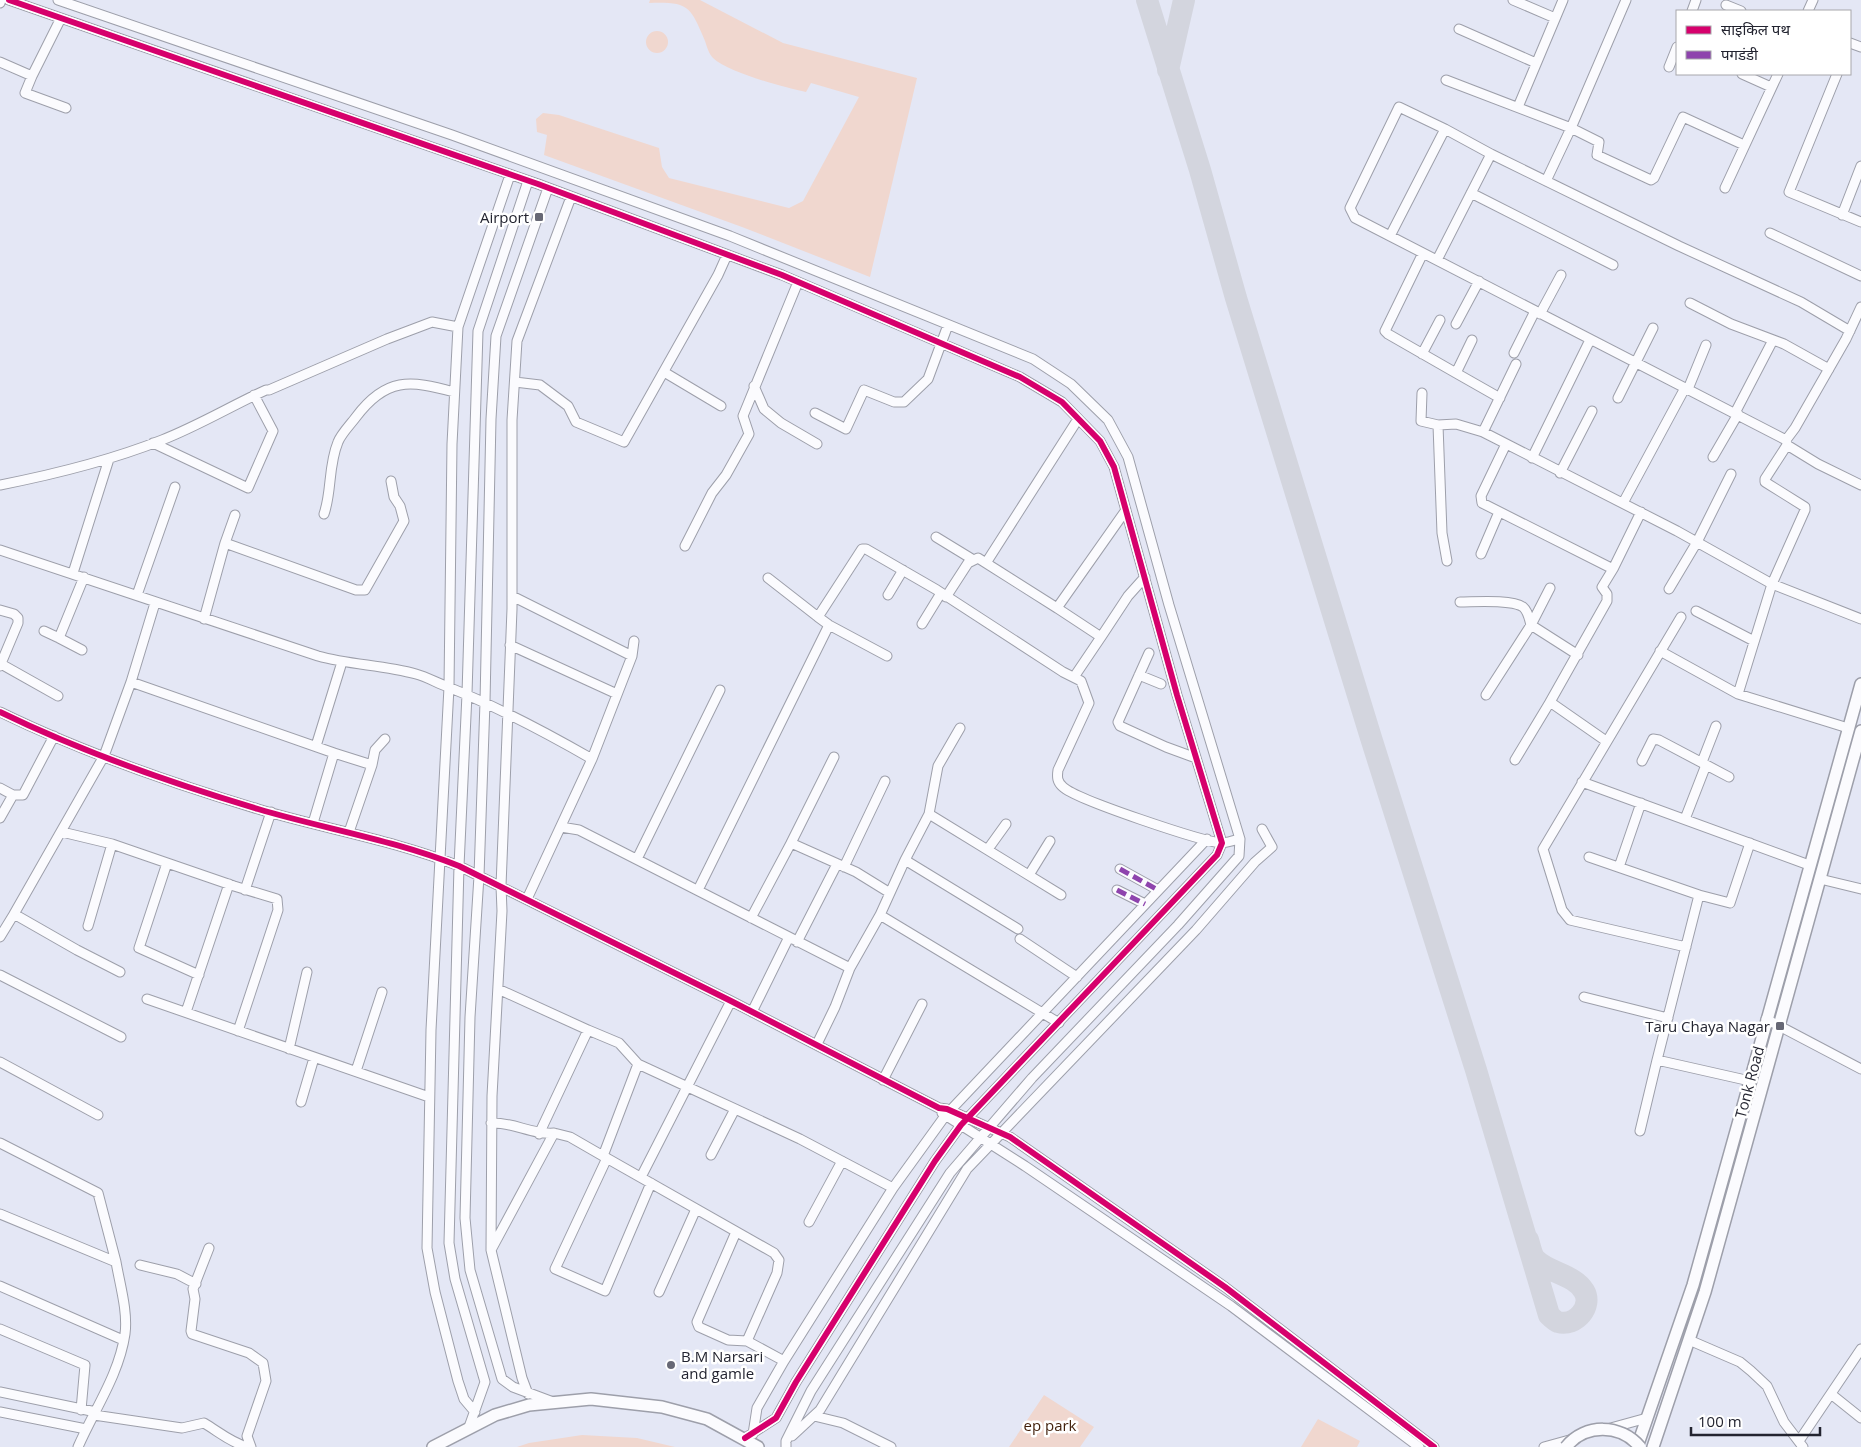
<svg xmlns="http://www.w3.org/2000/svg" width="1861" height="1447" font-family="'Open Sans','Noto Sans Devanagari',sans-serif">
  <style>
    .green { fill: #f0d7cf }
    .lines { fill: none; stroke-linecap: round; stroke-linejoin: round }
    .taxiway { stroke: #d3d5de; stroke-width: 22 }
    .minor-casing { stroke: #9d9faa; stroke-width: 11 }
    .major-casing { stroke: #9d9faa; stroke-width: 14 }
    .minor { stroke: #fbfbfe; stroke-width: 9 }
    .major { stroke: #fbfbfe; stroke-width: 11 }
    .major-bridge-casing { stroke: #9d9faa; stroke-width: 14; stroke-linecap: butt }
    .major-bridge { stroke: #fbfbfe; stroke-width: 11 }
    .quiet { stroke: #8e44ad; stroke-width: 5; stroke-dasharray: 10 5; stroke-linecap: butt }
    .cycleway-casing { stroke: #fff; stroke-width: 9 }
    .cycleway { stroke: #d6006c; stroke-width: 6 }
    .poi-dot { fill: #676875; stroke: #fff; stroke-width: 2 }
    .labels { text-anchor: middle; dominant-baseline: central; stroke-width: 5; stroke-linejoin: round; paint-order: stroke }
    .poi-label { font-size: 15px; fill: #232430; stroke: #fff; text-anchor: end }
    .street-label { font-size: 15px; fill: #232430; stroke: #fff }
    .park-label { font-size: 15px; fill: #401f0a; stroke: #fff }
  </style>
  <rect width="100%" height="100%" fill="#e4e7f5"/>
  <path class="green" d="M650,0H700L783,43L917,78L870,277L742,227L544,155L547,135L537,132L536,119L543,113L559,115L659,148L662,167L669,178L789,208L803,201L859,97L811,83L806,92C784,87 729,73 713,58C709,54 707,47 705,41C690,5 688,2 649,3Z
    M646 42a11 11 0 1 1 22 0a11 11 0 1 1-22 0Z
    M1044,1395L1094,1427L1080,1447H1009Z
    M1318,1419L1360,1441L1357,1447H1301Z
    M582,1435L637,1438L675,1447H517L529,1443Z"/>
  <g class="lines">
    <path class="taxiway" d="M1147,0L1200,170L1236,298L1372,741L1476,1070L1549,1315C1551,1317 1555,1321 1558,1322C1576,1327 1593,1306 1584,1291C1574,1274 1548,1273 1535,1259C1531,1254 1530,1246 1528,1240
      M1168,70L1184,0"/>
    <defs>
      <path id="minor" d="M9,0L538,184L782,275L1020,377L1062,402L1100,441L1114,467L1177,695L1222,843L1217,855L961,1125L935,1161L796,1382L776,1418L745,1438
        M58,0L452,135L730,236L1033,359L1071,384L1108,420L1128,457L1169,605L1240,839L1239,856L1178,925L1032,1078L950,1173L811,1391L786,1441V1447
        M1513,0L1555,18
        M1626,0L1571,128L1599,142L1597,155L1651,180L1654,178L1683,117L1744,145
        M0,3L1,0
        M1726,5L1741,11
        M1692,11L1696,0
        M1808,11L1813,0
        M1459,29L1536,63
        M1850,43L1861,47
        M0,62L32,76L61,18
        M1669,67L1677,47
        M1742,74L1771,87
        M1837,74L1789,192L1861,222
        M32,76L25,93L66,108
        M1446,80L1571,128L1546,181
        M1518,107L1563,0
        M1491,154L1679,246L1801,302L1850,331
        M548,188L496,336L491,419L485,702L479,876L470,1017L465,1218L470,1270L502,1379L513,1387L553,1402
        M1725,188L1778,74
        M1471,193L1613,265
        M1842,215L1861,166
        M1770,233L1861,276
        M1390,236L1445,129L1399,107L1350,208L1355,218L1786,440L1787,445L1818,464L1861,485
        M1423,253L1385,331L1388,334L1456,373
        M1437,260L1491,154L1445,129
        M1690,303L1731,324L1784,344L1829,369
        M1540,314L1561,275
        M1456,324L1479,281
        M1472,340L1456,373L1500,398
        M1514,353L1535,311
        M1422,354L1440,320
        M664,372L721,406
        M515,382L540,385L568,406L576,422L624,442L718,275L727,255
        M754,386L764,409L781,423L817,444
        M1688,389L1706,345
        M1422,393L1421,421L1438,425
        M1618,398L1653,328
        M815,413L846,429L864,390L894,402H904L928,379L948,325
        M1735,413L1773,340
        M1483,432L1516,364
        M1786,440L1795,428L1846,339L1861,307
        M153,443L248,488L273,431L254,395
        M1506,444L1481,496L1482,503L1613,569L1641,512
        M1713,457L1738,414
        M1532,458L1590,340
        M1560,473L1592,411
        M0,485C56,474 109,461 162,440C198,426 231,406 266,390H269L387,339L432,322L458,327
        M1623,503L1685,388
        M1126,510L1057,608L1101,637L1128,596L1145,577
        M324,514C332,491 328,466 338,442C341,434 350,425 356,417C386,377 410,380 454,392
        M936,537L972,559
        M225,543L235,515
        M685,546L712,493L726,475L749,434L743,416L798,282
        M0,550L318,656C350,665 384,665 416,674C427,677 437,683 448,687C498,707 545,732 592,759
        M1481,554L1499,512
        M1447,561L1442,533L1438,425L1456,424L1483,432L1677,531L1772,584L1805,510V507L1765,482V479L1787,445
        M986,563L1078,419
        M73,573L109,459
        M768,578L818,617
        M1669,589L1697,542L1731,474
        M137,595L175,487
        M888,595L903,570
        M512,596L632,656
        M946,597L968,563L978,558L1057,608
        M1460,602C1475,602 1511,599 1523,607C1528,611 1529,618 1531,625
        M0,610L14,614L18,618V623L0,666
        M1696,611L1754,641
        M1681,617L1543,849L1562,910L1570,920L1686,947
        M204,619L225,543L356,590H365L404,521L400,506L394,497L391,481
        M922,624L941,593
        M1531,625L1550,588
        M44,631L59,638L84,577
        M59,638L82,650
        M510,645L617,694
        M1660,651L1738,694L1848,728
        M1149,653L1118,722L1120,726L1166,747L1196,758
        M887,656L829,625L818,617L862,549H866L937,590L1063,672L1081,681L1089,703L1058,770C1057,777 1057,782 1063,787C1077,800 1201,841 1221,843C1227,843 1234,840 1240,839
        M1,664L58,696
        M1139,675L1161,684
        M1074,677L1101,637
        M131,682L334,753L313,823
        M1738,694L1772,584L1861,619
        M1486,695L1531,625L1578,655
        M1550,702L1607,601V594L1602,587L1613,569
        M0,712C82,752 171,783 258,809C325,829 394,840 459,866L731,1001L939,1108L947,1109L1010,1137L1225,1287L1434,1447
        M316,746L342,662
        M334,753L372,765L349,832
        M1515,760L1550,702L1606,741
        M1642,761L1653,739L1659,740L1729,777
        M1702,762L1716,726
        M372,765L375,750L385,739
        M1582,782L1809,865
        M0,788L13,795
        M929,814L1061,895
        M0,818L13,795H23L54,736
        M1685,819L1706,765
        M561,827L579,830L850,968L835,1007L817,1044
        M62,832L112,844
        M791,843L834,757
        M988,849L1006,824
        M1589,857L1699,895L1657,1060
        M637,859L720,690
        M905,860L929,814L938,766L960,728
        M167,863L139,948L199,975
        M844,867L885,781
        M1619,867L1641,803
        M1120,869L1158,890
        M1029,875L1050,841
        M1820,879L1861,889
        M245,890L271,812
        M698,890L829,625
        M1117,890L1145,904
        M1699,895L1730,903L1750,843
        M527,899L592,759L632,656L634,641
        M14,914L104,756L131,682L155,603
        M880,915L905,860L1018,929
        M751,918L791,843L856,872L890,893
        M88,926L112,844L234,886L277,899L278,910L238,1031
        M0,937L14,914L77,950L120,972
        M1020,939L1077,977
        M797,942L837,864
        M850,968L880,915L1059,1023
        M0,975L121,1037
        M498,989L588,1030
        M1584,997L1668,1018
        M147,999L429,1097
        M186,1012L229,884
        M752,1012L789,937
        M1766,1019L1861,1069
        M289,1049L307,972
        M0,1062L98,1115
        M638,1064L800,1139L893,1188
        M356,1071L382,992
        M883,1080L922,1004
        M301,1102L314,1058
        M942,1113L1025,1166L1231,1306L1419,1447
        M1640,1131L1657,1060L1750,1081
        M539,1134L588,1030L619,1043L638,1064L603,1156L570,1137L554,1133
        M0,1143L98,1193L116,1262
        M711,1155L735,1109
        M603,1156L774,1253L779,1260L777,1273L747,1341L784,1361
        M607,1158L555,1269L605,1291L651,1183
        M641,1177L731,1001
        M0,1214L116,1262C120,1285 128,1312 125,1334C119,1375 94,1410 78,1447
        M809,1222L842,1161
        M736,1232L697,1322L699,1327L728,1340L747,1341
        M209,1248L193,1289L195,1299L191,1331L192,1334L249,1353L263,1363L266,1381L247,1436L251,1447
        M491,1250L554,1133C532,1135 514,1122 491,1123
        M140,1265L177,1274L196,1284
        M0,1286L123,1340
        M659,1292L696,1209
        M0,1329L85,1365L81,1410
        M1689,1340L1740,1362L1751,1371L1767,1386L1784,1422L1803,1447
        M0,1392L96,1412
        M528,1394L522,1378L491,1250L492,1096L502,911L501,886L512,609V420L517,341L571,197
        M1831,1394L1861,1418
        M0,1412L86,1429
        M475,1412L464,1399L458,1381L435,1292L427,1248L431,1030L449,687L452,444L458,327L510,175
        M94,1415L182,1428L204,1423C219,1432 230,1442 247,1447
        M814,1416L843,1423L891,1447
        M469,1427L485,1382L455,1279L449,1243L459,866L467,694L478,331L528,181
        M1607,1429L1647,1418
        M753,1434L757,1408L784,1361L893,1188L945,1116L1207,839
        M792,1436L820,1410L967,1169L1196,930L1255,862L1272,847L1262,829
        M1799,1441L1861,1349
        M1544,1447L1573,1439"/>
      <path id="major" d="M433,1447L495,1415L529,1405L591,1399L662,1407L707,1419L758,1447
        M1637,1447L1693,1285L1861,684
        M1653,1447L1705,1292L1861,731"/>
    </defs>
    <use href="#minor" class="minor-casing"/>
    <use href="#major" class="major-casing"/>
    <use href="#minor" class="minor"/>
    <use href="#major" class="major"/>
    <defs>
      <path id="major-bridge" d="M1566,1447C1585,1423 1621,1424 1640,1447"/>
    </defs>
    <use href="#major-bridge" class="major-bridge-casing"/>
    <use href="#major-bridge" class="major-bridge"/>
    <path class="quiet" d="M1120,869L1158,890
      M1117,890L1145,904"/>
    <defs>
      <path id="cycleway" d="M9,0L538,184L782,275L1020,377L1062,402L1100,441L1114,467L1177,695L1222,843L1217,855L961,1125L935,1161L796,1382L776,1418L745,1438
        M0,712C82,752 171,783 258,809C325,829 394,840 459,866L731,1001L939,1108L947,1109L1010,1137L1225,1287L1434,1447"/>
    </defs>
    <use href="#cycleway" class="cycleway-casing"/>
    <use href="#cycleway" class="cycleway"/>
  </g>
  <g class="poi-dot">
    <rect x="534" y="212" width="10" height="10" rx="2.5"/>
    <rect x="1775" y="1021" width="10" height="10" rx="2.5"/>
    <circle cx="671" cy="1365" r="5"/>
  </g>
  <g class="labels">
    <g class="poi-label">
      <text x="529" y="217">Airport</text>
      <text x="1770" y="1026">Taru Chaya Nagar</text>
      <text x="681" y="1356" text-anchor="start">B.M Narsari<tspan x="681" dy="17">and gamle</tspan></text>
    </g>
    <g class="street-label">
      <text transform="translate(1749 1082) rotate(-75)">Tonk Road</text>
    </g>
    <g class="park-label">
      <text x="1050" y="1425">ep park</text>
    </g>
  </g>
  <rect x="1676" y="10" width="175" height="65" fill="#ffffff" stroke="#a7a7ac"/>
  <rect x="1686" y="26" width="25" height="8" fill="#d6006c" stroke="#a7a7ac"/>
  <text x="1721" y="35" font-size="15" fill="#232430">साइकिल पथ</text>
  <rect x="1686" y="51" width="25" height="8" fill="#8e44ad" stroke="#a7a7ac"/>
  <text x="1721" y="60" font-size="15" fill="#232430">पगडंडी</text>
  <path d="M1691 1427v8h129v-8" fill="none" stroke="#232430" stroke-width="2.5"/>
  <text x="1698" y="1427" font-size="15" fill="#232430" stroke="#ffffff" stroke-width="4" paint-order="stroke">100 m</text>
</svg>
